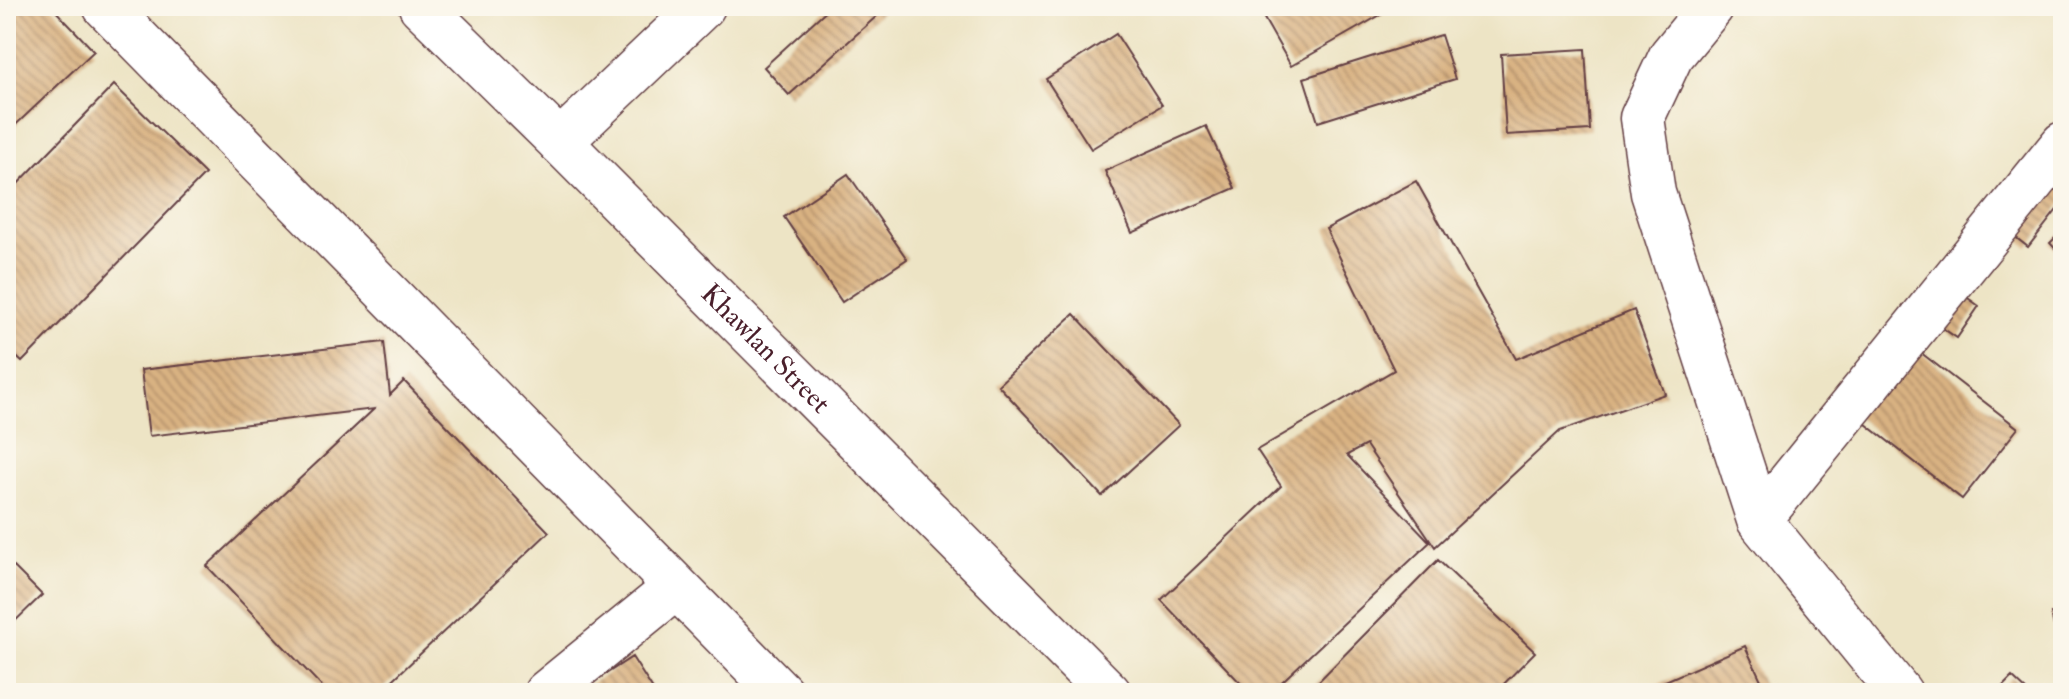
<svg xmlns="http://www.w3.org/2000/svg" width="2069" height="699" font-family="'IM FELL Double Pica',serif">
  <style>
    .building { fill: url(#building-back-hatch) }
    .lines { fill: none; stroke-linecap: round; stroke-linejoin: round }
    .minor-casing { stroke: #623d42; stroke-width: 47 }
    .primary-casing { stroke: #623d42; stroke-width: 47 }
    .minor { stroke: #fff; stroke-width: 44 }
    .primary { stroke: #fff; stroke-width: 44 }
    .labels { text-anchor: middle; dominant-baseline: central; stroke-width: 6; stroke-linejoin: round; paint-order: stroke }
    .street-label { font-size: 28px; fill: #4a1f2b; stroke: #fbf7ec }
  </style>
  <defs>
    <pattern id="building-back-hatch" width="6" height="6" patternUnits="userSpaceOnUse" patternTransform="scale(2)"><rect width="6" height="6" fill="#d9b282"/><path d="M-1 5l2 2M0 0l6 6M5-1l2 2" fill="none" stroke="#b2906b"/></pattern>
  </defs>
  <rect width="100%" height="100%" fill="#fbf7ec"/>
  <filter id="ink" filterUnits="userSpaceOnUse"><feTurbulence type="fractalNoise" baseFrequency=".0125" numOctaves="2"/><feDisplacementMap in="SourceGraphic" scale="16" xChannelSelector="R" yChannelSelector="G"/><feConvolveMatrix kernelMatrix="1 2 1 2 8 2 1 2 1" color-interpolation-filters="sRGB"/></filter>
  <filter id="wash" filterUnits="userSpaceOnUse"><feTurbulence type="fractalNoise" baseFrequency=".006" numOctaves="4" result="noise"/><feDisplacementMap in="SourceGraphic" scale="32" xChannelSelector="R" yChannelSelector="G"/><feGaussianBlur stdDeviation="1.8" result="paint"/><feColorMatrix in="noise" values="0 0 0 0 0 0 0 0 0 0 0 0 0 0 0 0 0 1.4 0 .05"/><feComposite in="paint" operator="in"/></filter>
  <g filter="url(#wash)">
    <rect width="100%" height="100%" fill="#ede4c5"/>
    <g id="blocks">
      <path class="building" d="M6,6H51L94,51L6,134Z
        M831,6H888L789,95L764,67Z
        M1257,6H1396L1291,66Z
        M1116,34L1162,105L1091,149L1046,79Z
        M1441,35L1455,79L1318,122L1304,78Z
        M1585,49L1590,130L1506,135L1501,54Z
        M114,85L205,174L22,362L6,347V196Z
        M1206,126L1235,188L1132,233L1105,171Z
        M2063,133V202L2028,247L1995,221Z
        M848,174L907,259L842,302L784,217Z
        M1416,181L1516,359L1634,310L1665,394L1560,431L1435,547L1366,445L1347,455L1430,542L1270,693H1250L1161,600L1281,486L1257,450L1394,370L1326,229Z
        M2063,230V257L2050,243Z
        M1948,284L1979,306L1957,338L1925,316Z
        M1074,314L1179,425L1102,496L998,385Z
        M384,342L390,395L404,381L549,532L379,693H328L207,566L374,409L149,436L141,370Z
        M1907,342L2018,428L1962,499L1852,413Z
        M6,559L42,595L6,630Z
        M1438,560L1535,652L1495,693H1307Z
        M2063,611V661H2062L2051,613Z
        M1745,646L1767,693H1638Z
        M632,657L655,693H577Z
        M2012,677L2029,693H1996Z"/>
    </g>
  </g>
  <g filter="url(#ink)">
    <use href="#blocks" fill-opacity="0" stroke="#623d42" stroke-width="2"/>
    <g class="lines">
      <defs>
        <path id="minor" d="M1712,6L1671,56L1642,118L1653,193L1759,520L1900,693
          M560,142L703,6
          M1759,520L2063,144
          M546,693L675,588"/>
        <g id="primary">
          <path d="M105,6L781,693"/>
          <path id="s1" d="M421,6L560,142L1109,693"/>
        </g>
      </defs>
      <use href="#minor" class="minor-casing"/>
      <use href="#primary" class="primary-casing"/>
      <use href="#minor" class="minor"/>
      <use href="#primary" class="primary"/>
    </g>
  </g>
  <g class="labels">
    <g class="street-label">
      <text stroke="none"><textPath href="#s1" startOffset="486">Khawlan Street</textPath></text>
    </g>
  </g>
  <rect width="2069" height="699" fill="none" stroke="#fbf7ec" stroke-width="32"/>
</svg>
